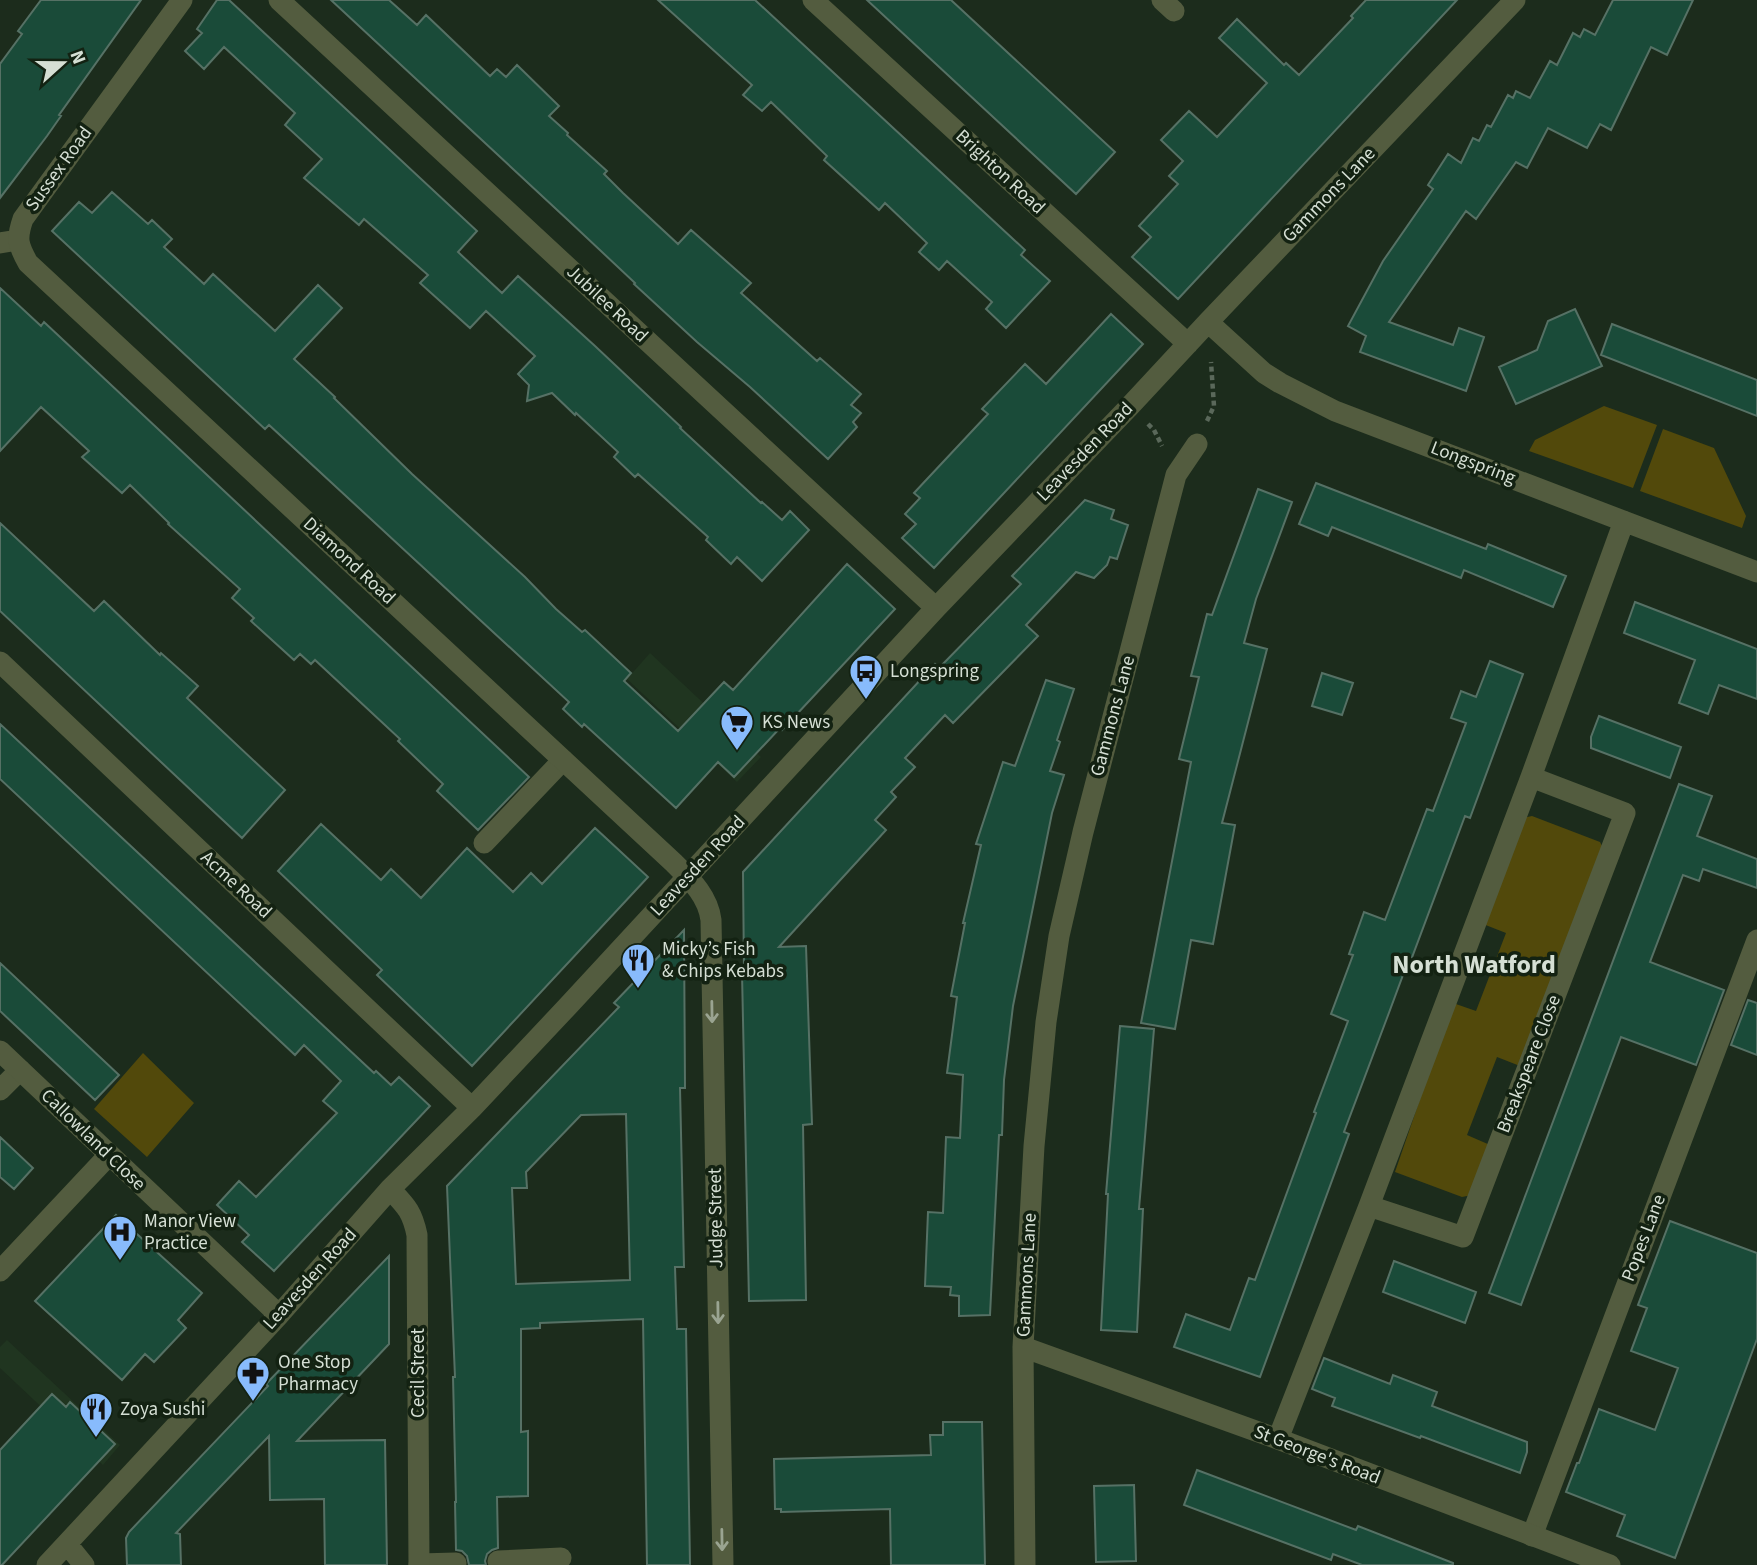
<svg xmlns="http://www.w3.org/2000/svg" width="1757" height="1565" font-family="'Source Sans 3',sans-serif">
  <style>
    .built { fill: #203520 }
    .green { fill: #52490b }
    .building { fill: #1a4b39; stroke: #567165; stroke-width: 2; fill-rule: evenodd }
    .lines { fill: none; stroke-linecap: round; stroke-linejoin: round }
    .path { stroke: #5a685a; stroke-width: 4.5; stroke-dasharray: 5 3.5; stroke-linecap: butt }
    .lane { stroke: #535c3f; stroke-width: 21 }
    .street { stroke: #535c3f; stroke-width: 21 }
    .oneway { stroke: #9aa491 }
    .labels { text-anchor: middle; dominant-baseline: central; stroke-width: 7; stroke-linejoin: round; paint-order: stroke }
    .street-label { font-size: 19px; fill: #d5dfd4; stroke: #132212 }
    .poi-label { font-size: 19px; fill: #d5dfd4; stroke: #132212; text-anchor: start }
    .district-label { font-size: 26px; font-weight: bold; fill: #d5dfd4; stroke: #132212 }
  </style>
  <rect width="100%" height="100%" fill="#1c2c1c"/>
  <path class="built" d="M650,653L761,757L737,782L627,679Z
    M7,1340L120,1445L103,1465L0,1368V1347Z"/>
  <path class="green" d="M1604,406L1657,425L1633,488L1529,451L1535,440Z
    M1663,429L1714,448L1746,516L1742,528L1640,491Z
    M1532,816L1600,842L1603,848L1520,1066L1497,1057L1467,1135L1490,1145L1472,1195L1462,1197L1395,1172L1453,1003L1476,1011L1506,933L1483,924L1523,818Z
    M143,1053L194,1103L147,1157L94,1109Z"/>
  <path class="building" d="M41,0H141L59,115L61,116L47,136L0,198V64L22,34L18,31Z
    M217,0H229L477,231L458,252L502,293L518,276L595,346L681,427L680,428L761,503L762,502L782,520L790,511L809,530L762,581L737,557L731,564L706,540L708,537L638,474L635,477L614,457L618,452L576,413L575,415L552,393L527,401L529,385L518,374L535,356L486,311L470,328L420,283L428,275L364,219L359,225L304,178L322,159L285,125L295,113L224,47L204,69L185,51L202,33L197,29Z
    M331,0H389L417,25L426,15L490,76L497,69L506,77L517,65L559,106L549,116L568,133L567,135L607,171L604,174L623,193L678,244L691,230L751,283L741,293L817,361L820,358L861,394L851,405L861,413L853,422L857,427L828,459L750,387L697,342L634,284L635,283L569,221Z
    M658,0H755L1025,250L1021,255L1050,281L1006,328L986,309L992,302L947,261L939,270L919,252L927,243L885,203L879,210L824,160L827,156L771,102L762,111L743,95L752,85Z
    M867,0H951L1115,152L1076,194Z
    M1366,0H1457L1178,299L1132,257L1151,237L1139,226L1178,184L1169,176L1183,161L1161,140L1189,111L1217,137L1267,83L1219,38L1237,19L1284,65L1286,63L1299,75L1353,18L1351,16Z
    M1613,0H1693L1667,55L1651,47L1611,130L1600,124L1587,148L1548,128L1527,168L1516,162L1476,219L1466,211L1389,322L1453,345L1459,328L1484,337L1466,391L1360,352L1366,336L1348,326L1383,261L1433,189L1428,185L1448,154L1461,163L1473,138L1479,141L1487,125L1491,127L1508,95L1513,98L1516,91L1530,98L1550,61L1557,65L1573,33L1580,37L1584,29L1595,35Z
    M112,192L148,224L152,220L172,239L164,247L204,284L213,274L275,331L318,285L342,308L294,359L335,397L334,398L412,474L525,577L556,609L582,632L585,630L631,673L624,681L678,731L724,682L733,690L847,564L895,609L782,730L780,728L734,777L718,762L676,808L584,724L582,727L563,709L569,702L269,425L265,429L52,231L79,202L92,213Z
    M0,288L41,326L44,322L529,777L478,830L437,791L443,784L398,741L400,739L315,660L311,664L300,654L294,660L262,631L251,621L254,618L232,598L240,589L168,524L169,523L130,485L122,493L82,457L89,451L41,407L0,451Z
    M1575,309L1602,366L1516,404L1499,367L1537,350L1548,321Z
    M1111,314L1143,344L934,568L902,538L916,524L905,514L920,498L914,493L988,414L982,409L1025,364L1046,384Z
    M1612,324L1757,380V416L1601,355Z
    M1316,483L1486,549L1488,544L1566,576L1553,607L1464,570L1461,578L1332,527L1328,536L1299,524Z
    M1258,489L1292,502L1256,599L1244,643L1267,649L1222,823L1235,825L1213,944L1191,940L1175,1029L1141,1023L1191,762L1179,759L1199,677L1191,676L1207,614L1212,615Z
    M1085,500L1114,510L1111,519L1128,525L1117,559L1110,557L1107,565L1094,578L1076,572L1026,625L1038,636L953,723L945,715L905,758L915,767L891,792L896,797L875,820L886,830L779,947L806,946L812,1124L803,1125L806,1300L749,1301L742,973H744L743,872L935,664L939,668L1021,584L1012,576Z
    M0,523L94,611L104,601L160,655L161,653L198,686L187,698L285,790L242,838L0,611Z
    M1635,602L1757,649V699L1719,685L1708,714L1679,703L1695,660L1624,633Z
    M1490,661L1523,674L1470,818L1465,816L1408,968L1406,967L1387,1018L1344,1132L1349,1134L1260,1377L1174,1347L1186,1314L1230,1330L1249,1278L1255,1280L1316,1113L1314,1112L1348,1021L1331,1014L1353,955L1349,954L1364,912L1385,920L1427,809L1433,811L1466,723L1451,718L1461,691L1476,697Z
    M1322,673L1353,683L1342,715L1312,706Z
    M1046,680L1074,689L1057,740L1060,742L1050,771L1064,775L1052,813L1013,1006L1004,1080L1002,1135H999L990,1315L959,1316V1296L950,1295L951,1287L925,1286L928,1212L943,1213L946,1137L960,1138L963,1075L947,1073L957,997L951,996L965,923H963L981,845L976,844L1003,762L1015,766Z
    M1599,716L1681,747L1670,778L1591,748V737Z
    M0,724L374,1073L376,1071L391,1085L399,1077L430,1106L274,1271L242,1242L249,1235L217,1205L239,1181L256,1197L337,1113L323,1101L341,1081L304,1045L295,1055L0,779Z
    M1679,784L1712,796L1697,836L1757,859V888L1703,869L1699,881L1683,875L1650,962L1724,990L1696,1065L1621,1037L1521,1305L1489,1293Z
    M321,824L381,880L391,869L421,898L467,848L513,892L531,873L542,884L595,828L648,877L472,1066L377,975L382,970L278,871Z
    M684,930L685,1088H680L684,1267H675L677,1329H686L690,1565H647L643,1319L540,1323V1328L521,1329V1432L528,1431V1496L497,1497L498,1548L492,1550L487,1554L485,1561L486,1565H469L467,1556L462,1551L456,1550L455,1502H456L453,1377H455L447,1186L619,1007L614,1003ZM626,1114L630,1280L516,1284L512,1188H527L526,1172L581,1115Z
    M0,963L119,1075L95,1100L0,1011Z
    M1748,1000L1757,1003V1055L1731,1045Z
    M1120,1026L1154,1029L1139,1209H1143L1137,1332L1101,1330L1108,1194H1106Z
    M0,1137L33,1168L14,1189L0,1177Z
    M116,1215L202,1293L178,1320L186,1328L154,1362L145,1354L122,1380L35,1301Z
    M1670,1221L1757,1253V1339L1675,1558L1617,1536L1625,1515L1566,1492L1577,1463H1579L1599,1409L1655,1430L1678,1368L1631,1351L1647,1308L1638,1305Z
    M389,1256V1344L297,1441L385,1440L387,1565H325L324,1499L270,1500L269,1436L176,1533L180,1534L181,1565H127L126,1538L129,1532L268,1386L266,1384Z
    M1394,1261L1476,1292L1465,1323L1383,1292Z
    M1324,1358L1390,1384L1393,1375L1437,1392L1432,1406L1527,1442V1452L1520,1473L1421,1436L1420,1438L1332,1406L1335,1398L1312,1389Z
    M52,1394L66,1407L70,1402L115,1444L2,1565H0V1450Z
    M943,1422H982L985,1565H891L890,1509L781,1512V1509H775L774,1459L931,1455L930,1435H943Z
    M1197,1470L1356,1530L1358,1526L1453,1563V1565H1362L1333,1554L1331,1560L1184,1505Z
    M1134,1485L1136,1561L1096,1562L1094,1486Z"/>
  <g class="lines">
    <path class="path" d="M1207,421L1214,406L1211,362
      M1148,424L1154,430L1162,446"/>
    <path class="lane" d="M1162,0L1174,11
      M0,243L18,240
      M484,843L563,760
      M0,1090L20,1070
      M0,1271L109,1155
      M1532,1536L1757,940
      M498,1561L561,1558
      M419,1564L456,1563"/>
    <path class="street" d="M182,0L23,219C16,239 18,245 28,263L674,863C691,880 708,896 711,920L723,1565
      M279,0L936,608
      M813,0L1188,344
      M1208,322L1264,373L1280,383L1335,411L1757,572
      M0,662L472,1108
      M0,1051L279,1315
      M390,1189C406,1206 412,1211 417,1235L419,1565
      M1369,1206L1463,1237L1625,813L1531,777
      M1023,1347L1278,1439L1610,1565
      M1278,1439L1369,1206L1531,777L1624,521
      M67,1544L84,1565
      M47,1565L279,1315L390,1189L472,1108L568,1006L936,608L1129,407L1208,322L1515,0
      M1025,1565L1023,1347L1034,1146L1046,1022L1059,936L1083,832L1176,475L1197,444"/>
  </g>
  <defs><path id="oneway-shaft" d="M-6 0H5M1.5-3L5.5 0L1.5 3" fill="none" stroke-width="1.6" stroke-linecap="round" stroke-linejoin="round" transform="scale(1.75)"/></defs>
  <g class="oneway">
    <use href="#oneway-shaft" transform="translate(712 1012) rotate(89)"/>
    <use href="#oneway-shaft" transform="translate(718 1313) rotate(89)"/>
    <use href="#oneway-shaft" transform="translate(722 1540) rotate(89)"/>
  </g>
  <defs>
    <symbol id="bus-pin" viewBox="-11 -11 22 30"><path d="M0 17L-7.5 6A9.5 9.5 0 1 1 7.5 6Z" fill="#88bbfc" stroke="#132212"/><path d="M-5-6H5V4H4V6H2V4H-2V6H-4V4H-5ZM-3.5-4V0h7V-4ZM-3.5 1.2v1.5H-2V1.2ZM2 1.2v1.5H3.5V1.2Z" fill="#111"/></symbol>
    <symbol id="supermarket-pin" viewBox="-11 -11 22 30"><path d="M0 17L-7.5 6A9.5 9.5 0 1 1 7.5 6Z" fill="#88bbfc" stroke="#132212"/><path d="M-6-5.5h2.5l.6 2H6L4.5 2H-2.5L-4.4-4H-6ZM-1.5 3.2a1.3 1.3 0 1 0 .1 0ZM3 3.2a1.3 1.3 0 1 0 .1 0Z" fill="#111"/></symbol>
    <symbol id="restaurant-pin" viewBox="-11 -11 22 30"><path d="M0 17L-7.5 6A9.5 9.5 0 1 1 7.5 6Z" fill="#88bbfc" stroke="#132212"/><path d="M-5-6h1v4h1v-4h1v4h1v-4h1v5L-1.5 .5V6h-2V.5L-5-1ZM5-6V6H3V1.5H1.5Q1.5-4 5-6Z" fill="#111"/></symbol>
    <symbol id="hospital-pin" viewBox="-11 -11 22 30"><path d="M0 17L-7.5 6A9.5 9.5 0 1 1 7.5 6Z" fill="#88bbfc" stroke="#132212"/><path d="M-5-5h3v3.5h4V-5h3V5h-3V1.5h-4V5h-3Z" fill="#111"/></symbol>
    <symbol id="pharmacy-pin" viewBox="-11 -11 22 30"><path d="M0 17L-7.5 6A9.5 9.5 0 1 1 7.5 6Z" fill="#88bbfc" stroke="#132212"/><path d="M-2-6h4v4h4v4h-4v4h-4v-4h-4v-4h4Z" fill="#111"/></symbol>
  </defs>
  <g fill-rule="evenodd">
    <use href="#bus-pin" x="847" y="652" width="38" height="52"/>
    <use href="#supermarket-pin" x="718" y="703" width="38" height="52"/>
    <use href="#restaurant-pin" x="619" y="941" width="38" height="52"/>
    <use href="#hospital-pin" x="101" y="1213" width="38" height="52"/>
    <use href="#pharmacy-pin" x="234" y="1354" width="38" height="52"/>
    <use href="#restaurant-pin" x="77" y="1390" width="38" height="52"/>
  </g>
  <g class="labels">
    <g class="street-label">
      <text transform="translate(59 169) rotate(-54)">Sussex Road</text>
      <text transform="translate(1000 172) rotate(43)">Brighton Road</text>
      <text transform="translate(1329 195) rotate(-46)">Gammons Lane</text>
      <text transform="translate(607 304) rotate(43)">Jubilee Road</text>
      <text transform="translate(1085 452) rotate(-46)">Leavesden Road</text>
      <text transform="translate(1473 463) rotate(21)">Longspring</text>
      <text transform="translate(349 561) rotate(43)">Diamond Road</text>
      <text transform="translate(1113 716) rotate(-75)">Gammons Lane</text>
      <text transform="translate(698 866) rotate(-47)">Leavesden Road</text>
      <text transform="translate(236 885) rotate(43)">Acme Road</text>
      <text transform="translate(1529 1064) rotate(-69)">Breakspeare Close</text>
      <text transform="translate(93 1140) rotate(44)">Callowland Close</text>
      <text transform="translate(716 1218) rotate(-91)">Judge Street</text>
      <text transform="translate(1644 1238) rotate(-69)">Popes Lane</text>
      <text transform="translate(1027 1275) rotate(-87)">Gammons Lane</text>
      <text transform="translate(310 1279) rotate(-48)">Leavesden Road</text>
      <text transform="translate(418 1373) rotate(-90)">Cecil Street</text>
      <text transform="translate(1317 1455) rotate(21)">St George's Road</text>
    </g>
    <g class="poi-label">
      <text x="890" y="671">Longspring</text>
      <text x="762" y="722">KS News</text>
      <text x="662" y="949">Micky’s Fish<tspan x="662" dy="22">&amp; Chips Kebabs</tspan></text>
      <text x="144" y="1221">Manor View<tspan x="144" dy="22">Practice</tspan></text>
      <text x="278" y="1362">One Stop<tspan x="278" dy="22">Pharmacy</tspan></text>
      <text x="120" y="1409">Zoya Sushi</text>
    </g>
    <g class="district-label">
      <text x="1474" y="964">North Watford</text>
    </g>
  </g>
  <g transform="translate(63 63) rotate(69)" stroke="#132212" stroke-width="5" paint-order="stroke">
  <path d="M0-5L12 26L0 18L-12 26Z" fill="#d5dfd4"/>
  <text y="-10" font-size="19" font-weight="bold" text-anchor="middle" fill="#d5dfd4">N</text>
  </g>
</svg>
